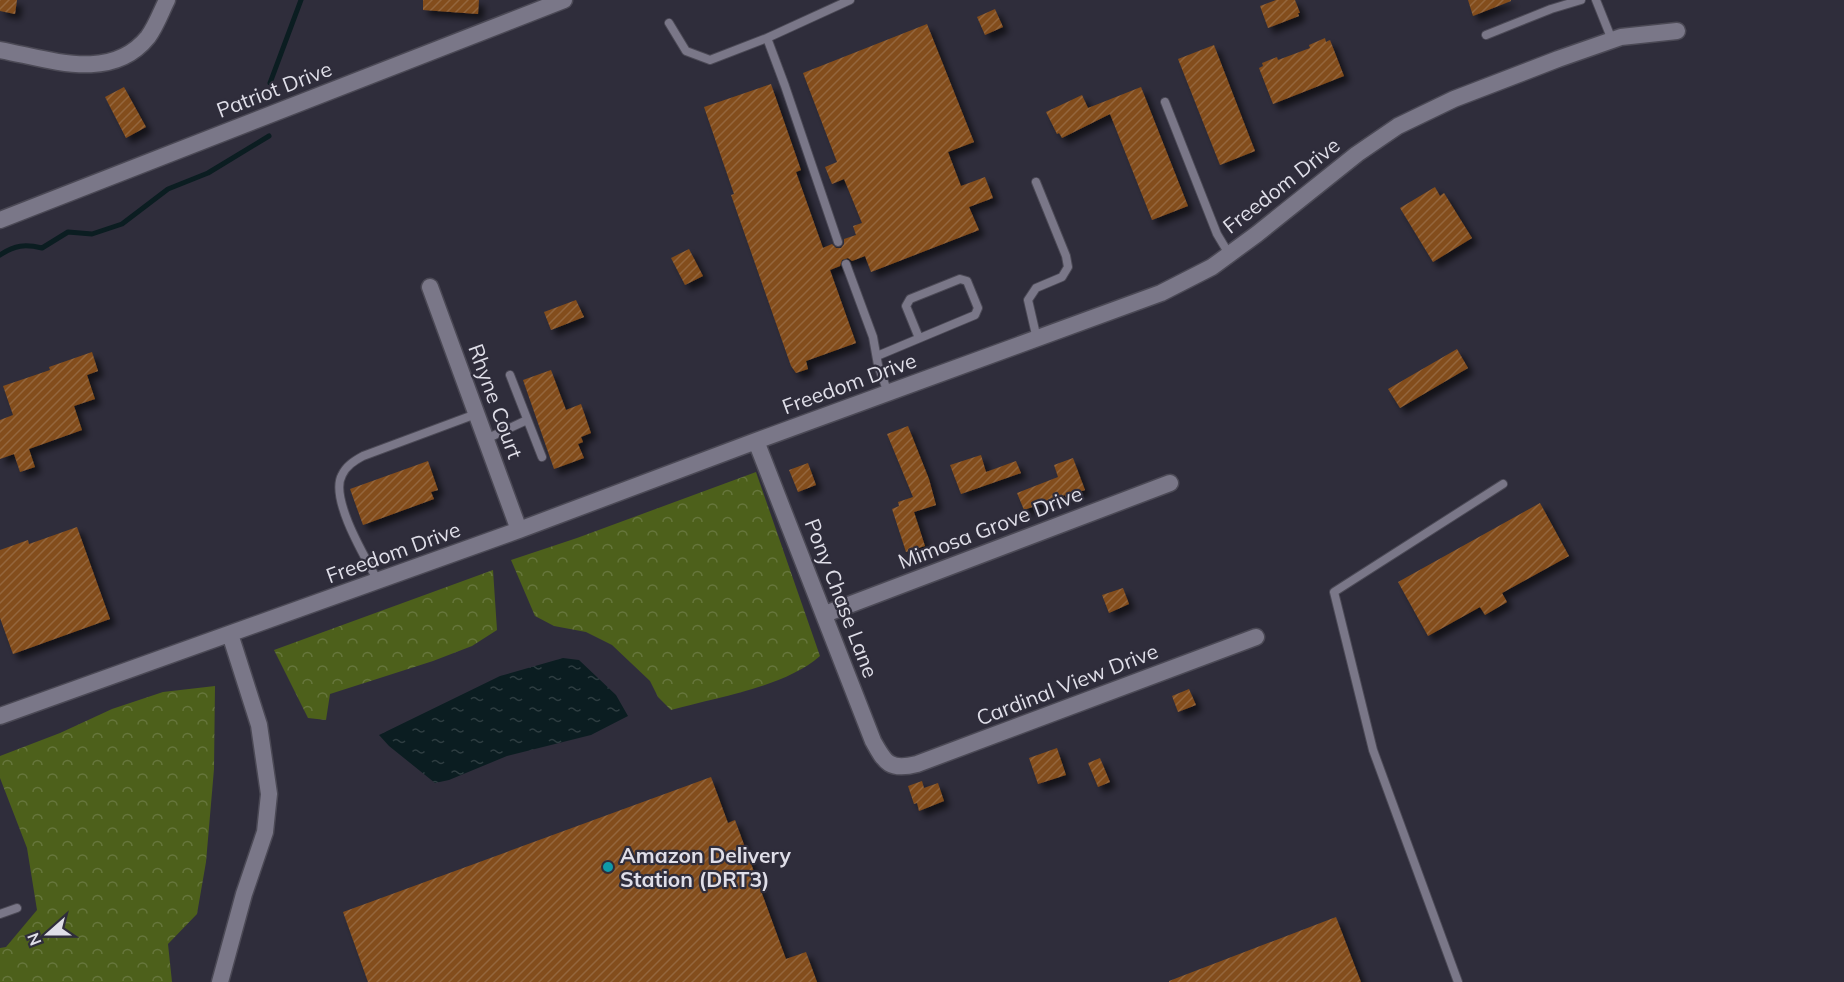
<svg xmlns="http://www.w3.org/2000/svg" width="1844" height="982" font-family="Mulish,sans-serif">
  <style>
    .forest { fill: url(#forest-crowns) }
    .water { fill: url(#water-ripples) }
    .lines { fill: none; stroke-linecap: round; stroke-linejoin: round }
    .stream { stroke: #0b1d21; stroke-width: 5 }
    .building { fill: url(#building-hatch); filter: url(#shadow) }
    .lane-casing { stroke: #4b4955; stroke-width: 10 }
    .street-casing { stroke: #4b4955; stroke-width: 19 }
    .lane { stroke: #7a7788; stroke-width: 8 }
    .street { stroke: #7a7788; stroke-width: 16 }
    .culture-dot { fill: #0f9aa8; stroke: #2f2d3b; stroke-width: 2 }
    .labels { text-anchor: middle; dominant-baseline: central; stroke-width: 4.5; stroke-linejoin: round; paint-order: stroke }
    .street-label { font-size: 21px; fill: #dfdee8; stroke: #2f2d3b }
    .poi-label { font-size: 21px; font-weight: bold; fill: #dfdee8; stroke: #2f2d3b; text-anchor: start }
  </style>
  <defs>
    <pattern id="forest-crowns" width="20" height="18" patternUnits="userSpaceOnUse" patternTransform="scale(1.5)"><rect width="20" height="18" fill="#4d601b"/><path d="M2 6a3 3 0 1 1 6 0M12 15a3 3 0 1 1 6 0" fill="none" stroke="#66763c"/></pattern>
    <pattern id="water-ripples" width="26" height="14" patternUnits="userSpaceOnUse" patternTransform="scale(1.5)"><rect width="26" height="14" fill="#0b1d21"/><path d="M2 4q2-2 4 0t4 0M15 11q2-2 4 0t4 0" fill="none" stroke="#2e3d41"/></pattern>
    <pattern id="building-hatch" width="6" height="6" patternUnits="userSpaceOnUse" patternTransform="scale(1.5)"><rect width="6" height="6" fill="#834d1c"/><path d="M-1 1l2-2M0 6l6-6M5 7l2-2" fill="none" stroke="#94663d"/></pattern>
    <filter id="shadow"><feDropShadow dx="5.5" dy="5.5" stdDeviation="3" flood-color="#0009"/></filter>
  </defs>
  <rect width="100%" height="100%" fill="#2f2d3b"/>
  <path class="forest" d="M756,472L820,656C785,687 717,697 671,710L658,697L650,681L612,645L586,632L554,626L535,616L511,560L577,538Z
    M493,570L497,630L472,646L433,661L330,694L326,720L308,718L274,650Z
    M215,686L214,769L206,862L197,914L168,944L172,982H0V948L6,947L37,910L27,848L0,778V756L60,733L112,709L163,692Z"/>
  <path class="water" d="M563,658L579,660L616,695L628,716L591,735L507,756L449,780L435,783L389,746L379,735L500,676Z"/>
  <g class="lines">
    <path class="stream" d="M270,83L301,0
      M0,255C15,245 25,244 42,248L68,232L92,234L122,224L168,189L208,173L269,136"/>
  </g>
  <path class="building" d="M0,0H17L15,14L0,11Z
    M423,0H479L478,14L423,10Z
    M1276,0H1295L1300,13H1298L1299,16L1268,28L1260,6Z
    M1468,0H1511V1L1473,16Z
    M995,9L1003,27L985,35L977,17Z
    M927,24L974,142L948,152L961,186L985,177L993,198L969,207L979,230L871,272L865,256L852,261L848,258L842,260L840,266L830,270L856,343L806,361L808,369L796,373L791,366L731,195L734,194L704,107L771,84L801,170L796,172L823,248L832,244L836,248H841L844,244V239L856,235L853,226L862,223L844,179L832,184L825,167L837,162L803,73Z
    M1325,38L1326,42L1330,40L1344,76L1273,104L1259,68L1263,66L1262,63L1277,57L1278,60L1310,48L1309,45Z
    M1214,45L1255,151L1220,165L1178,59Z
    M124,87L146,127L126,138L105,97Z
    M1141,87L1188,206L1152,220L1110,114L1062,138L1059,133L1057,134L1046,112L1082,95L1088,108Z
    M1435,187L1440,196L1444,193L1472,238L1433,262L1400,208Z
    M689,249L703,276L685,285L671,258Z
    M576,300L584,317L551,330L544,312Z
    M1457,349L1468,368L1400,408L1388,389Z
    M92,352L98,371L87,375L95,399L74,406L82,430L29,449L35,467L20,472L14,454L0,459V420L13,415L3,386L50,370L49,367Z
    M551,370L566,410L581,404L591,433L581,437L583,442L578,444L584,458L554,469L523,380Z
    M908,426L929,479L936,505L914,512L925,546L906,552L892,509L899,506L898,502L913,497L887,434Z
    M981,455L986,472L1016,461L1021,473L961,494L950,465Z
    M1073,458L1085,490L1065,497V495L1024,510L1017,493L1058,477L1054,465Z
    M428,461L438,490L431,492L434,499L363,525L350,489Z
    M808,463L816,485L798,492L789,470Z
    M1540,503L1569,556L1502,593L1507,602L1485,615L1480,607L1428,636L1398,582Z
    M77,527L110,619L13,654L0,618V550L28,540L29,544Z
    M1123,588L1129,604L1109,613L1102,595Z
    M1189,689L1196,705L1178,712L1172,696Z
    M1057,748L1066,775L1038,784L1029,758Z
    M1100,758L1110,782L1098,787L1088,763Z
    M711,777L728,823L735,820L786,959L806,952L817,982H368L343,912Z
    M922,781L924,788L938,783L944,801L919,811L917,803L914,804L908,786Z
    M1336,917L1361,982H1169V981Z"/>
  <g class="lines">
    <defs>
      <path id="lane" d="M1596,0L1612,40
        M669,23L686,51L710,60L767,38L850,0
        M1486,35L1551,9L1581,0
        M767,38L785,86L838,242
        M1165,102L1217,234L1229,254
        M1036,182L1066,256L1068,267L1062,277L1036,288L1028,300L1037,339
        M846,264L873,337L878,365L888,393
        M877,356L975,315L978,308L967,281L960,279L910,299L906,306L919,338
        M510,375L542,457
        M486,439L527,420
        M378,581C366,559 329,498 342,475C346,466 354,461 363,456L476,414
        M0,914L17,908
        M1458,982L1373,750L1334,592L1503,484"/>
      <path id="street" d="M0,50C49,59 111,83 148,37C156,26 161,12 167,0
        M0,220L564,0
        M430,287L519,530
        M756,441L873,741C885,763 890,771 917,764L1256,637
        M825,614L1170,483
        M0,716L519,530L756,441L1161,293L1212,267L1257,234L1357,154L1398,126L1454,99L1558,59L1621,37L1677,31
        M220,982L244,894L265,832L269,794L259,725L230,634"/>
    </defs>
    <use href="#lane" class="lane-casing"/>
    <use href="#street" class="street-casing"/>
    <use href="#lane" class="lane"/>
    <use href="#street" class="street"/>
  </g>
  <circle class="culture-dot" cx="608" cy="867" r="6"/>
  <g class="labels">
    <g class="street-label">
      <text transform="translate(274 89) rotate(-21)">Patriot Drive</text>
      <text transform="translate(1281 185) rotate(-38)">Freedom Drive</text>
      <text transform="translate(849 383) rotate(-20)">Freedom Drive</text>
      <text transform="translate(496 401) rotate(70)">Rhyne Court</text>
      <text transform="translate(990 527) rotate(-21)">Mimosa Grove Drive</text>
      <text transform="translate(393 552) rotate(-20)">Freedom Drive</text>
      <text transform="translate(842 598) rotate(69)">Pony Chase Lane</text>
      <text transform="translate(1067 684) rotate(-21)">Cardinal View Drive</text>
    </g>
    <g class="poi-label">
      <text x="620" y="855">Amazon Delivery<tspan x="620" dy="24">Station (DRT3)</tspan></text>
    </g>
  </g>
  <g transform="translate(48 934) rotate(249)" stroke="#2f2d3b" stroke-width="4.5" paint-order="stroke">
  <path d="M0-4.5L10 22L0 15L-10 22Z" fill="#dfdee8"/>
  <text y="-9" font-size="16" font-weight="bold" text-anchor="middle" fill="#dfdee8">N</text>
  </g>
</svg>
